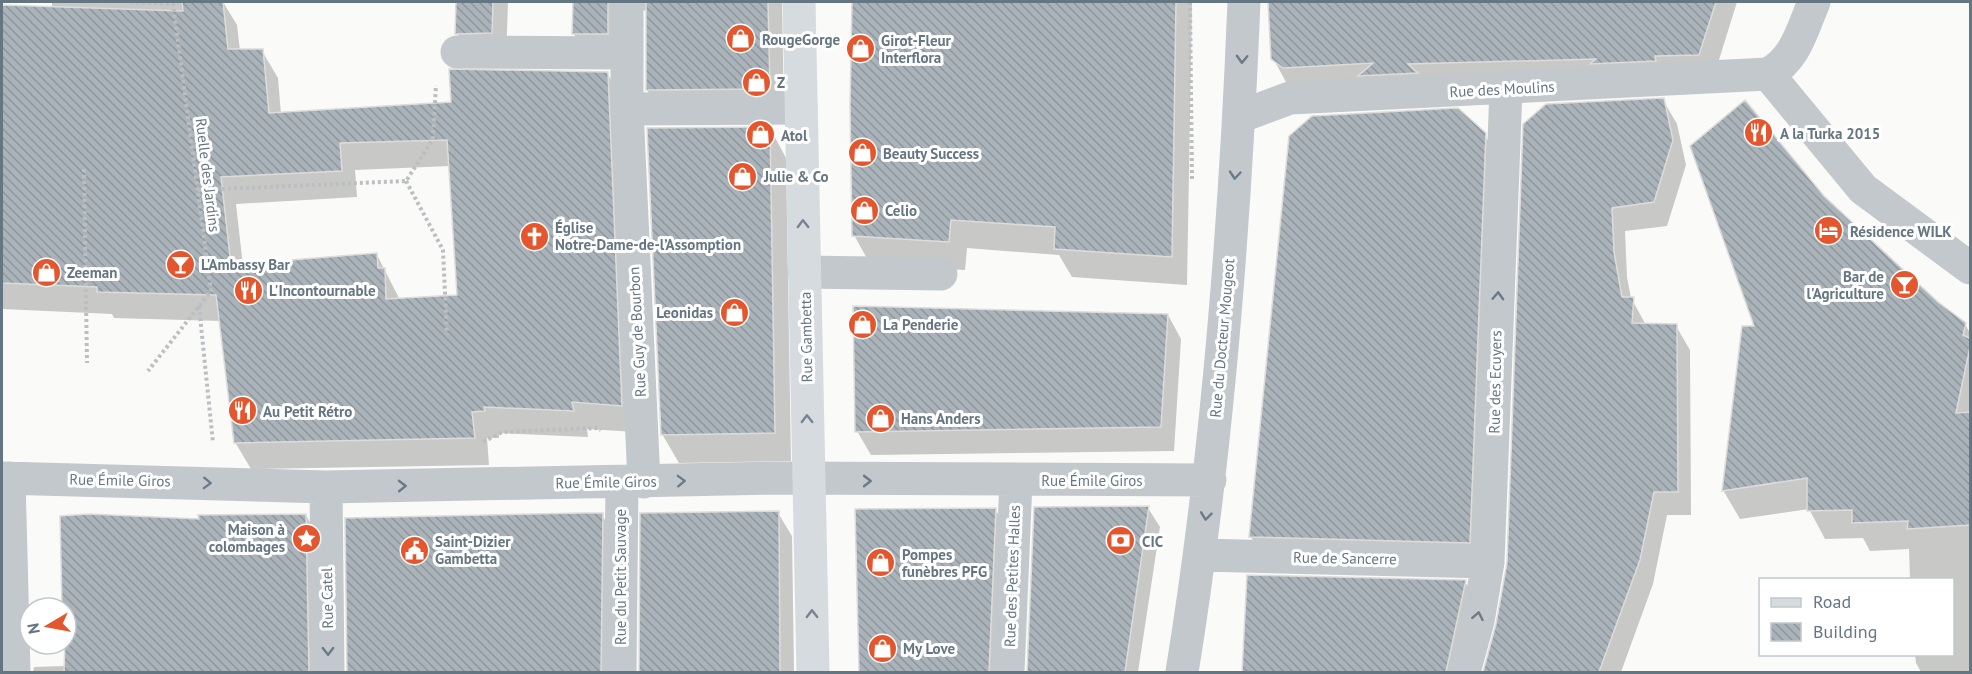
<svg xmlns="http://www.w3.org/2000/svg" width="1972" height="674" font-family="'PT Sans',sans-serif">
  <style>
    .shadow { fill: #0003; fill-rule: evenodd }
    .building { fill: url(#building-back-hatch); stroke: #dcdcda; stroke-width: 1.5; fill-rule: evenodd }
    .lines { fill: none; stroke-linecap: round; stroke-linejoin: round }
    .path { stroke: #bbbfc2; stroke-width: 4; stroke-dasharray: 3 3; stroke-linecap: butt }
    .minor { stroke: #c3c8cc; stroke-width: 33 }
    .major { stroke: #d6dbdf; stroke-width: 33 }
    .oneway { stroke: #6a7a87 }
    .oneway2 { stroke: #768591 }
    .labels { text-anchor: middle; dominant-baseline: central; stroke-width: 6; stroke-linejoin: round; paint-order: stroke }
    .poi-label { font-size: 15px; font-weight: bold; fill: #657683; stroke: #fff; text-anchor: start }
    .street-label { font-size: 15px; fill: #657683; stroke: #fff }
  </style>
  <defs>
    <pattern id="building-back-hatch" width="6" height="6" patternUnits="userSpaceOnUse" patternTransform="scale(1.5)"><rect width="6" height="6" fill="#aab3b9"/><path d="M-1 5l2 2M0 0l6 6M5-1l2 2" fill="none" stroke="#8e969c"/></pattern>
  </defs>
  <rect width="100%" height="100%" fill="#fafaf8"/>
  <path class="shadow" d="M52,2H223L237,25L240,51H262L278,78L281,114L452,104L607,73L623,100L636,432L587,429L588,437L499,433V438H487L489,465L251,469L235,442L221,321L114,318L112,314L2,309V6L52,7ZM450,166L458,296L400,300L377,255L243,266L236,204L357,197L355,170Z
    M457,2H508L506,60H472L457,33Z
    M574,2H782L784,116L663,117L647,90V11L642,10L589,60L574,34Z
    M855,2H1192L1187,285L1072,277L1059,255L967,248L965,270L870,264L854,235L853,4Z
    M1270,2H1737L1713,79L1287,84L1273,58Z
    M1663,100L1677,124L1686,165L1667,226L1625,231L1627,277L1631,298L1646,325L1676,326L1690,350L1691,515H1667L1653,584L1621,672H1483L1498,626L1508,563L1525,125Z
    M770,128L786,158L791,461L679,463L662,434Z
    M1484,134L1500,161L1484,568L1266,563L1251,537L1290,137Z
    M1823,197L1937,304L1965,324L1970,333V672H1921L1916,663L1915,654H1952V580H1910L1909,549L1870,551L1863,538L1825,539L1809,509L1740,519L1723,490L1756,328Z
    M1168,315L1181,339L1174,451L871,455L857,431Z
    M1148,508L1160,527L1138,672H1028L1035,509Z
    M995,509L1007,529L1001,672H861L857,510Z
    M778,513L792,536L794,672H640L642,514Z
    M306,515L319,539L321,672H33L34,667L65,666L66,608H64L201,521Z
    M602,515L616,538L614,672H348L347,519Z
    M1249,576L1465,582L1479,605L1465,672H1243Z"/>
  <path class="building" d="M182,2H223L228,49H263L269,113L451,102L449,69L608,72L622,406L572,402L574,411L484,407L485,411L472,412L475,438L234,443L216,295L97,292V287L2,283V5L183,11ZM447,140L457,295L386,299L385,268H378L377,253L231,265L221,177L342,171L340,143Z
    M456,2H493L492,33L455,34Z
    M573,2H608V34H572Z
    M646,2H768L770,89L646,90Z
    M852,2H1176L1172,257L1054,249L1055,227L951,220L949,242L852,236L850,105Z
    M1268,2H1716L1699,55L1655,56L1656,61L1590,64L1596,59L1408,64L1418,73L1358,76L1373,63L1283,68L1271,59Z
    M1664,98L1673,140L1654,202L1612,208L1614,252L1622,297H1634L1632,323L1677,324L1678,492H1654L1640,560L1599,672H1483L1496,624L1507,563L1523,124L1546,104Z
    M1745,100L1824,196L1938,302L1966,323L1963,335L1971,339L1969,352L1956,413L1971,412V525L1907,529L1908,521L1852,523V510L1807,511V478L1722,491L1742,326H1754L1690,146Z
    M1458,108L1486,133L1470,543L1249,537L1289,136L1312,116Z
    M770,127L775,433L661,435L647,128Z
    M853,306L1168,314L1161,427L855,432Z
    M1149,506L1125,672H1027L1034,507Z
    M996,508L989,672H859L855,509Z
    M779,511L780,672H639L640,513Z
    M583,513H603L601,672H347L345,518Z
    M89,514L199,519L198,515L306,514L309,672H64L66,608H62L60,516Z
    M1247,575L1466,580L1446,672H1242Z"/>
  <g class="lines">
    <path class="path" d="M130,2L173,4L211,291L148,371
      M1190,2L1192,182
      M84,169L87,363
      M406,181L443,250L447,335
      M198,190L406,181L433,139L436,85
      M199,306L213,443
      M483,442L502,432L598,428L601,430"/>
    <path class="minor" d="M627,2V109L644,482
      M457,52L625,53
      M1768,74L1863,189L1970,268
      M627,109L801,108
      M1239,117L1290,98L1768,74C1796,59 1802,30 1814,2
      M804,272L941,274
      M2,478L326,487L780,478L1210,480
      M9,478L14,672
      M326,487L328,672
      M1201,555L1488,562
      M620,672L622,482
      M1008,672L1016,480
      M1182,672C1218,451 1235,226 1244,2
      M1464,672L1478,621L1488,562L1506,89"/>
    <path class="major" d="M799,2L813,672"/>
  </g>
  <defs><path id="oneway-chevron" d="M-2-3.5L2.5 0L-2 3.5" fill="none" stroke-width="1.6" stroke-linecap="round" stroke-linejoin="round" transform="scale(1.5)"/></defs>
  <g class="oneway">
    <use href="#oneway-chevron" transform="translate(1242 59) rotate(92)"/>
    <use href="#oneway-chevron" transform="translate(1235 175) rotate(95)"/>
    <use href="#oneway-chevron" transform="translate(1498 296) rotate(-88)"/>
    <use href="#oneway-chevron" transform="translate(681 481) rotate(-2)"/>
    <use href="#oneway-chevron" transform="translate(867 481)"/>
    <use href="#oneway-chevron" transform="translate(207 483) rotate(2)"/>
    <use href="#oneway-chevron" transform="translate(402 486) rotate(-1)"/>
    <use href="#oneway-chevron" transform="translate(1206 516) rotate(97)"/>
    <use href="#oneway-chevron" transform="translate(1478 616) rotate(-79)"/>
    <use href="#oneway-chevron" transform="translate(328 651) rotate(89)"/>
  </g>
  <g class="oneway2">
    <use href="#oneway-chevron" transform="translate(803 224) rotate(-91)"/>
    <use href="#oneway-chevron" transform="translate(807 419) rotate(-91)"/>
    <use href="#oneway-chevron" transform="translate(812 614) rotate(-91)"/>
  </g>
  <defs>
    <symbol id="shop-disc" viewBox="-11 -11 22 22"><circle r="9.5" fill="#e4572e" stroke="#fff"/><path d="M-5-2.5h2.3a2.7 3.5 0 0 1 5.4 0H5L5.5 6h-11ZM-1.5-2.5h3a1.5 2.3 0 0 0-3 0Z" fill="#fff"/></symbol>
    <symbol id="restaurant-disc" viewBox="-11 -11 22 22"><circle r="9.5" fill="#e4572e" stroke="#fff"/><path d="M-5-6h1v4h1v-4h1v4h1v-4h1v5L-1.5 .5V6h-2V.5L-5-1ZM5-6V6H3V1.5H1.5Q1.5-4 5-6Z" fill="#fff"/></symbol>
    <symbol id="hotel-disc" viewBox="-11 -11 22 22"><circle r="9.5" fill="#e4572e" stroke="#fff"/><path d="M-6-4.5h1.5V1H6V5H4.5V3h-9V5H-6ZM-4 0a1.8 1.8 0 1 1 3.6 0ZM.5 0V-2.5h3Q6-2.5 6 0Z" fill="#fff"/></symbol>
    <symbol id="church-disc" viewBox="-11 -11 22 22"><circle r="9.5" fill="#e4572e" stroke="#fff"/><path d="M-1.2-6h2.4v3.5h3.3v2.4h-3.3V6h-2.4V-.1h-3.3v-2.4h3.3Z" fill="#fff"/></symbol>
    <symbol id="bar-disc" viewBox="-11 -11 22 22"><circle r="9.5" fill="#e4572e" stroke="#fff"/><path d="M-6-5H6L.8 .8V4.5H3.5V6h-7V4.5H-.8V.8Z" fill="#fff"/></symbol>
    <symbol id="sight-disc" viewBox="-11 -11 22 22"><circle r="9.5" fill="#e4572e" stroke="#fff"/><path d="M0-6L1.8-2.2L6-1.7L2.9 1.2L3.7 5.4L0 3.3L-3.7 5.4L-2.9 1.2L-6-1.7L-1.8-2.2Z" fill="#fff"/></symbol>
    <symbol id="bank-disc" viewBox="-11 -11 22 22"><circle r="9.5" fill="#e4572e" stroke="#fff"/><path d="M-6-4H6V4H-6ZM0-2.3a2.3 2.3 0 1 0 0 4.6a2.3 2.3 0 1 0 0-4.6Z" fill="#fff"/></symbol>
    <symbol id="civic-disc" viewBox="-11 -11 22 22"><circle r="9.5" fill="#e4572e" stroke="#fff"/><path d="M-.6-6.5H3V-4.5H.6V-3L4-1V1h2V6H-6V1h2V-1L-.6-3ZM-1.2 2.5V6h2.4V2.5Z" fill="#fff"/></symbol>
  </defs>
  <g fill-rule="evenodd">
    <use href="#shop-disc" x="724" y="22" width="33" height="33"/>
    <use href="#shop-disc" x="844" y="32" width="33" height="33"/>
    <use href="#shop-disc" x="740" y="66" width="33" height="33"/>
    <use href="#restaurant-disc" x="1742" y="116" width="33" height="33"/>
    <use href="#shop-disc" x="744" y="118" width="33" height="33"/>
    <use href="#shop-disc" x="846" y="136" width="33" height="33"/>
    <use href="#shop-disc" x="726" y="160" width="33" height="33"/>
    <use href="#shop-disc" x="848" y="194" width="33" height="33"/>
    <use href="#hotel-disc" x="1812" y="214" width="33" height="33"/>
    <use href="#church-disc" x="518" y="220" width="33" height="33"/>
    <use href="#bar-disc" x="164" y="248" width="33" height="33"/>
    <use href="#shop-disc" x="30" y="256" width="33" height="33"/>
    <use href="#bar-disc" x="1888" y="268" width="33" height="33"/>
    <use href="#restaurant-disc" x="232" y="274" width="33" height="33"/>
    <use href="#shop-disc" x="718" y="296" width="33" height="33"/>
    <use href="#shop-disc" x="846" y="308" width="33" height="33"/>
    <use href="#restaurant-disc" x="226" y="394" width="33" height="33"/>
    <use href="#shop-disc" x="864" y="402" width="33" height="33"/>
    <use href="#sight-disc" x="290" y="522" width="33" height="33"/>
    <use href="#bank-disc" x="1104" y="524" width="33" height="33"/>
    <use href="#civic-disc" x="398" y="534" width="33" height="33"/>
    <use href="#shop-disc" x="864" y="546" width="33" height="33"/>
    <use href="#shop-disc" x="866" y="632" width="33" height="33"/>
  </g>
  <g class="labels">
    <g class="poi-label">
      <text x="762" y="39">RougeGorge</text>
      <text x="881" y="40">Girot-Fleur<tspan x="881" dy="17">Interflora</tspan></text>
      <text x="777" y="82">Z</text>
      <text x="1780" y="133">A la Turka 2015</text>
      <text x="781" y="135">Atol</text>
      <text x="883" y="153">Beauty Success</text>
      <text x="764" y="176">Julie &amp; Co</text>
      <text x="885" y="210">Celio</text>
      <text x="555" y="227">Église<tspan x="555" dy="17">Notre-Dame-de-l’Assomption</tspan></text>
      <text x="1850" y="231">Résidence WILK</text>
      <text x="201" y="264">L'Ambassy Bar</text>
      <text x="67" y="272">Zeeman</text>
      <text x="1884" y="276" text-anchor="end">Bar de<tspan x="1884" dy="17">l'Agriculture</tspan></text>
      <text x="269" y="290">L'Incontournable</text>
      <text x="713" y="312" text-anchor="end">Leonidas</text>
      <text x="883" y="324">La Penderie</text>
      <text x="263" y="411">Au Petit Rétro</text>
      <text x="901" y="418">Hans Anders</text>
      <text x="285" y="529" text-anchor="end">Maison à<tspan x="285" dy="17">colombages</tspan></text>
      <text x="435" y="541">Saint-Dizier<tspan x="435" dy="17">Gambetta</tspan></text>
      <text x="1142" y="541">CIC</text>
      <text x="902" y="554">Pompes<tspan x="902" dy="17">funèbres PFG</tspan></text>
      <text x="903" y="648">My Love</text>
    </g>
    <g class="street-label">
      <text transform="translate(1502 89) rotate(-3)">Rue des Moulins</text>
      <text transform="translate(208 175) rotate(83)">Ruelle des Jardins</text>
      <text transform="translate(637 332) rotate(-93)">Rue Guy de Bourbon</text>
      <text transform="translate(806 337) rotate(-91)">Rue Gambetta</text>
      <text transform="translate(1222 338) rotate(-85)">Rue du Docteur Mougeot</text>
      <text transform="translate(1495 382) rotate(-89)">Rue des Ecuyers</text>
      <text transform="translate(120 480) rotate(1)">Rue Émile Giros</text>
      <text x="1092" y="480">Rue Émile Giros</text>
      <text transform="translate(606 482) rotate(-1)">Rue Émile Giros</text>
      <text transform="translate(1345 558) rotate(1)">Rue de Sancerre</text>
      <text transform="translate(1012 576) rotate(-88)">Rue des Petites Halles</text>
      <text transform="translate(620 577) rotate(-90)">Rue du Petit Sauvage</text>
      <text transform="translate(327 598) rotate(-91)">Rue Catel</text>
    </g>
  </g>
  <rect width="1972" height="674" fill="none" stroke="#657683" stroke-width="6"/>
  <rect x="1759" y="578" width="195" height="78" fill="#ffffff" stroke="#c1c8cd" stroke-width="1.5"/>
  <rect x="1771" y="598" width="30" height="9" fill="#d6dbdf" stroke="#c1c8cd" stroke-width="1.5"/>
  <text x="1813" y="608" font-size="18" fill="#657683">Road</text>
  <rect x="1771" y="623" width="30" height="18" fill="url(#building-back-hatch)" stroke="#c1c8cd" stroke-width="1.5"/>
  <text x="1813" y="638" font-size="18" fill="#657683">Building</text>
  <g transform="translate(48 626) rotate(260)"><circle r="28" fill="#ffffff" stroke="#c1c8cd" stroke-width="1.5"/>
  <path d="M0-4.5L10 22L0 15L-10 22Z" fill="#e4572e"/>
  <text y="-9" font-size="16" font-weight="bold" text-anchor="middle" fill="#657683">N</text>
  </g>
</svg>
